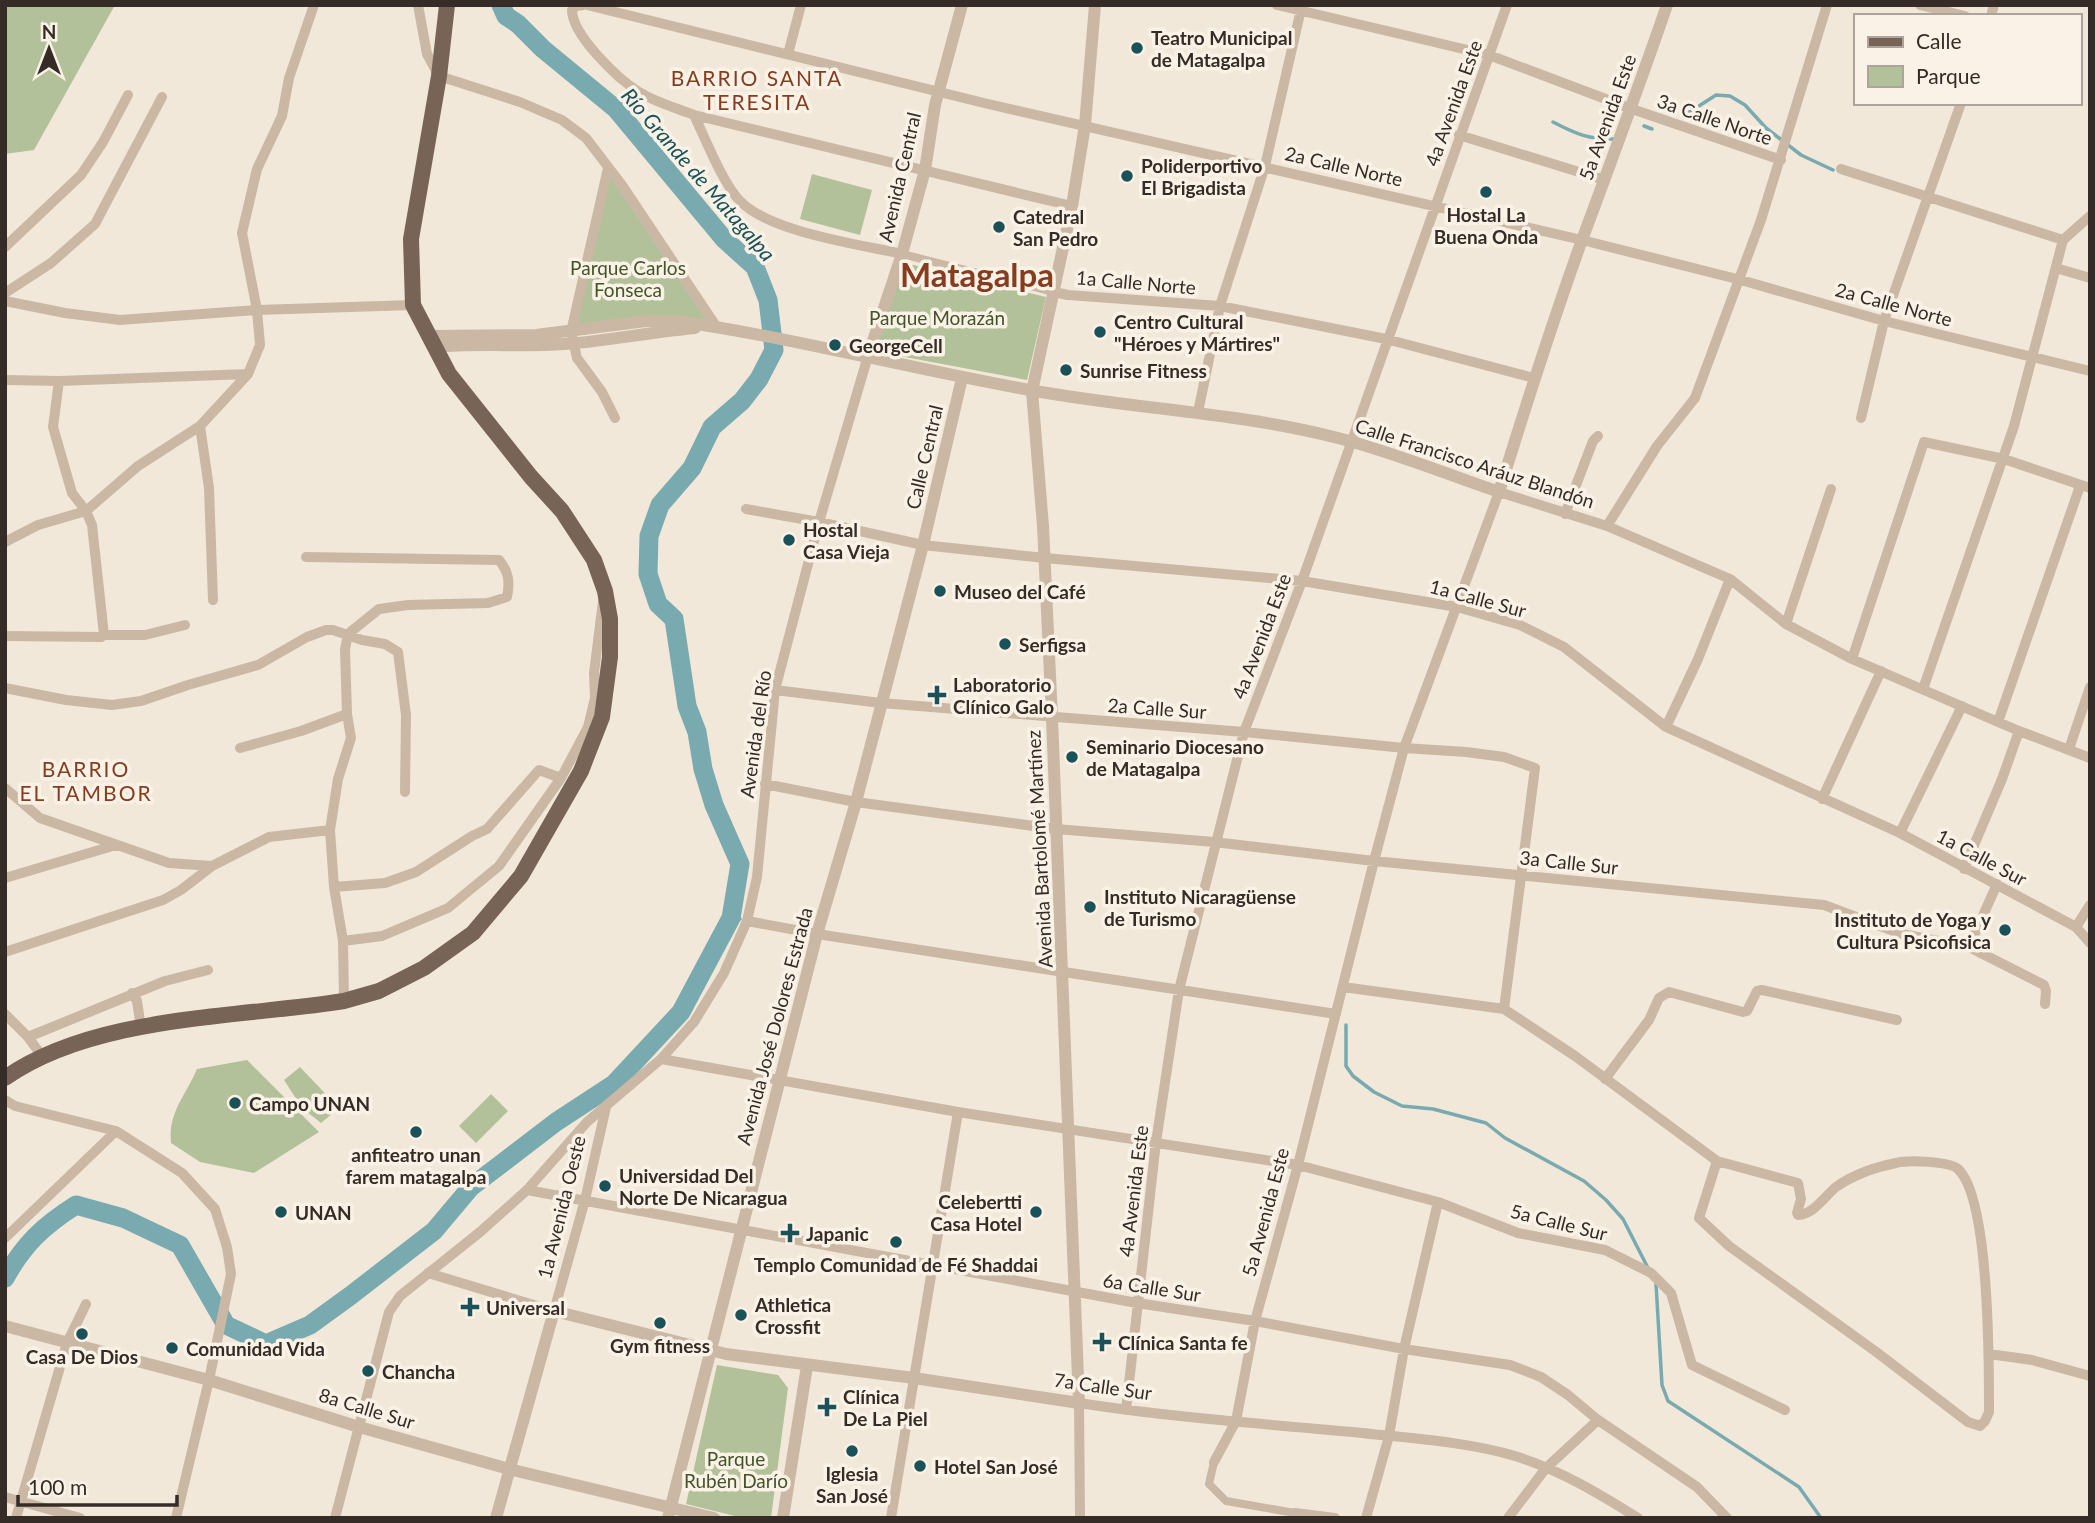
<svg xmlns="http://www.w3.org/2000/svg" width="2095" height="1523" font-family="Lato,sans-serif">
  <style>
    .green { fill: #b2c199 }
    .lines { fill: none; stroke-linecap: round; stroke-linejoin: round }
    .stream { stroke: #78aaaf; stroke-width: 3.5 }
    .river { stroke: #78aaaf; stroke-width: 19 }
    .pedestrian { stroke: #cab8a5; stroke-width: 8 }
    .minor { stroke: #cab8a5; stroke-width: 10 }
    .tertiary { stroke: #cab8a5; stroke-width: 12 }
    .primary { stroke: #786457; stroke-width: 16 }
    .poi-dot { fill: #1b5158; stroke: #faf2e6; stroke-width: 2.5 }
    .labels { text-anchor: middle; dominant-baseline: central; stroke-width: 7; stroke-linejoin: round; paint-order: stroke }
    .poi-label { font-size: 19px; font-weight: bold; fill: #362c27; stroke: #faf2e6; text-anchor: start }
    .street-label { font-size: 19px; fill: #362c27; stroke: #faf2e6 }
    .park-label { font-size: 19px; fill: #43542a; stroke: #faf2e6 }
    .neighbourhood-label { font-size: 21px; letter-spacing: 2px; fill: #863c1e; stroke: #faf2e6 }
    .water-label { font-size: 21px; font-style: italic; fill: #1b5158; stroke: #faf2e6 }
    .town-label { font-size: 33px; font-weight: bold; fill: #863c1e; stroke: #faf2e6 }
  </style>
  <rect width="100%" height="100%" fill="#f2e8d9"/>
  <path class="green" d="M5,5H115L34,150L5,154Z
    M608,168L716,326L677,321L571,332Z
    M812,174L872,190L860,235L800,219Z
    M905,263L1046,297L1027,380L873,351Z
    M247,1060L319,1132L254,1173L200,1162L171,1143C168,1112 185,1097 197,1069Z
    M300,1067L339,1108L321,1123L302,1108L284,1080Z
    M491,1094L508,1111L476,1143L459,1126Z
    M717,1365L778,1375L788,1388L771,1518H743L686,1504Z"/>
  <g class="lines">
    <path class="stream" d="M1685,115L1716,95L1730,96L1745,105L1766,128L1801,155L1833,170
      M1553,122C1576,134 1590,140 1616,139
      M1644,126L1652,129
      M731,918L740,919
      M1346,1025V1066L1353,1076L1374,1092L1402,1106L1433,1109L1486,1123L1505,1138L1584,1181L1606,1200L1623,1219L1648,1268
      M1656,1284L1662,1385L1668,1401L1799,1487L1821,1518"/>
    <path class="river" d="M5,1278C24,1244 43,1226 76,1205L123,1218L180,1245L226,1325L266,1344L310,1325L350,1296L434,1231L471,1187L556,1122L614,1084L681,1012L731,918L740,864L714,805L703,769L697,732L687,706L674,619L658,604L648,574L649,536L660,505L692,468L712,427L742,401L759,379L774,350L768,300L755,267L724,239L616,109L543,49L518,24L506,16L501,5"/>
    <path class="pedestrian" d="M902,254L1054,292
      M1214,1462L1209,1484L1226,1501L1295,1513"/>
    <path class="minor" d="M418,5L427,54L439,76L520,102L562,120L586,138L622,185L716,326
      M583,5L576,6L572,10C572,35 618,79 639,92C655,102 676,108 694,115C705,138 723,184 740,201C770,232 858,244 902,254
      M587,5L984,103L1582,240L1741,280L1884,321L2090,371
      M1277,5L1489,55L1632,109L1781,160
      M1920,5L1965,16
      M1991,16L1994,5
      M788,54L801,5
      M694,115L1072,206
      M1459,135L1605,180
      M608,168L571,332L577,358L602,392L615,418
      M1841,169L2063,240
      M5,247L81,175L103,142L128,95
      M2056,268L2090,278
      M1054,292L1068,295L1220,306L1386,339L1534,378
      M5,293L51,263L95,224L162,97
      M5,301L65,313L120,320L257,310L413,305
      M5,380L59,381L248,374
      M1198,412L1220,306L1265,166L1302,5
      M1861,418L1884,321L1961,103
      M200,426L209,488L213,600
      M746,509L819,522L923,545L1045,558L1302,581L1457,607L1520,625L1564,647L1666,727L1900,833L2076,927L2090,943
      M1565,514L1593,441L1598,436
      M1607,526L1657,446L1695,398L1761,220L1827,5
      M5,542L38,525L86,511L138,466L200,426L248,374L260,345L257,310L242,233L257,169L282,116L289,78L314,5
      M306,557L499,560C509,572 510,582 507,597L488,603L408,605L379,609L348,634L345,649L347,714L351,738L338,779L330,830L334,887L343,941L344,1001
      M1786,624L1831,489
      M104,635H145L185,625
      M5,636L101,637L104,635L92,525L86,511L72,493L53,427L59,381
      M1852,659L1924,442L2004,459L2090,488
      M5,688L66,700L112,705L141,701L188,685L258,665L307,637L326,630H333L362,640L385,644L398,652L406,715L405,792
      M1923,689L2014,426L2063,240L2090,216
      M775,690L881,703L1244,732L1404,748L1466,752L1504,757L1535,768L1504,1009
      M1998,722L2080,486
      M1666,727L1698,659L1730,579
      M240,748L301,731L347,714
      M2069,749L2090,687
      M765,784L856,802L1056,829L1214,842L1374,861L1824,905L1902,934L1969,947L2044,985L2046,991L2045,1004
      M5,788L40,818L169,863L212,866
      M1822,799L1881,671
      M1900,833L1962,706
      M1964,869L2002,779L2019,731
      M5,878L116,845
      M334,887L385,883L416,872L472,836L487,829L539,770L561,778
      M747,921L817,934L1336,1014
      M2076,927L2090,905
      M343,941L382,936L448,908L499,866L561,778L588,727L595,698L594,673L603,601
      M1969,947L1997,884
      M5,952L163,900L181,890L212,866L269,837L330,830
      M1343,987L1504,1009L1575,1056L1717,1161L1798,1183L1801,1199L1797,1213L1798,1215C1814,1214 1824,1197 1836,1187C1853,1175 1876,1167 1896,1163C1908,1160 1949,1161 1958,1169C1990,1199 1989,1366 1989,1412L1985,1421L1980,1426L1968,1422L1875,1351L1729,1246L1699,1218L1717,1161
      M132,993L137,1001L141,1028
      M5,1014L28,1037L42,1056
      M28,1037L165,981L208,970
      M661,1059L958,1112L1298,1165L1438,1202L1518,1233L1605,1250L1651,1273L1671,1293L1692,1365L1785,1410
      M1605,1079L1649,1020L1659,998L1669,992L1743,1012L1747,1011L1757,991L1762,990L1897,1020
      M5,1100L15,1106L116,1131L182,1173L215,1209L227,1247L231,1274L209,1380L176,1518
      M527,1190L1137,1303L1255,1321L1404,1349L1510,1365L1541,1377L1568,1395L1598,1420L1697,1487L1727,1518
      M5,1238L116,1131
      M428,1273L554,1311L585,1200L606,1107
      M1989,1354L2032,1360L2090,1376
      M1126,1410L1156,1142L1179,990L1244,732L1302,581L1507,5
      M1214,1462L1236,1421L1255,1321L1298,1165L1374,861L1404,748L1499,492L1607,526L1730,579L1786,624L1852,659L2019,731L2090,758
      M5,1497L80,1518
      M16,1518L67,1343L86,1304
      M335,1518L389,1312L400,1296L480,1232L527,1190L587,1122L661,1059L694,1022L724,973L747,921L757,877L775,690L819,522L868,356
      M891,1518L958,1112
      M1080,1518L1079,1403C1169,1417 1262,1424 1353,1432C1405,1438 1465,1441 1515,1456C1560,1470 1598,1493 1638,1518
      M1294,1518L1295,1513L1335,1518
      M1366,1518L1389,1436L1404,1349L1438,1202
      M1508,1518L1546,1468L1598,1420"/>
    <path class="tertiary" d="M428,336L536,335L646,321H677C795,338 912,369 1030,390C1132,409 1237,412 1338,438C1393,452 1446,474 1499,492C1525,408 1552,323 1582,240C1611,162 1640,84 1667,5
      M434,347C477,343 521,347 565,344C608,341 651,332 695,328
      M868,356L902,254L925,170L935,105L962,5
      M5,1326L209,1380L359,1427L509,1469L714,1518
      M496,1518L554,1311L726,1354L914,1378L1079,1403L1052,718L1043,526L1032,391L1072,206L1085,125L1095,5
      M668,1518L817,934L856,802L923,545L962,378
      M783,1518L807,1366"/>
    <path class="primary" d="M5,1078C95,1015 238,1018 344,1001L379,991L424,968L473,933L521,876L581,771L602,717L610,657V619L605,591L594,560L562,511L531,477L449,374L413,305L411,239L439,76L447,5"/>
  </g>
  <g class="poi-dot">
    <circle cx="1137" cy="48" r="7"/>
    <circle cx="1127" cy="176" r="7"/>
    <circle cx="1486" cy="192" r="7"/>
    <circle cx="999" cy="227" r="7"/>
    <circle cx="1100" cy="332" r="7"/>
    <circle cx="835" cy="345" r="7"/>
    <circle cx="1066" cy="370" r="7"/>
    <circle cx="789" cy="540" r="7"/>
    <circle cx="940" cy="591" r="7"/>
    <circle cx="1005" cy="644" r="7"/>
    <path d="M933.5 684.5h7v7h7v7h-7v7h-7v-7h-7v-7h7z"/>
    <circle cx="1072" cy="757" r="7"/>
    <circle cx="1090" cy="907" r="7"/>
    <circle cx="2005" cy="930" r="7"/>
    <circle cx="235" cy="1103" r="7"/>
    <circle cx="416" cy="1132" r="7"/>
    <circle cx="605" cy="1186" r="7"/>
    <circle cx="281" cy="1212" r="7"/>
    <circle cx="1036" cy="1212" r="7"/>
    <path d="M786.5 1222.5h7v7h7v7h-7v7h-7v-7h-7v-7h7z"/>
    <circle cx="896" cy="1242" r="7"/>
    <path d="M466.5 1296.5h7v7h7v7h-7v7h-7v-7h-7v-7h7z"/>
    <circle cx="741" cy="1315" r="7"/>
    <circle cx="660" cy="1323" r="7"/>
    <circle cx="82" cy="1334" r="7"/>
    <path d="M1098.5 1331.5h7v7h7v7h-7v7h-7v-7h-7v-7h7z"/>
    <circle cx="172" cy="1348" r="7"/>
    <circle cx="368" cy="1371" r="7"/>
    <path d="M823.5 1396.5h7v7h7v7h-7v7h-7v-7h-7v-7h7z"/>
    <circle cx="852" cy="1451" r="7"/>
    <circle cx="920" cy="1466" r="7"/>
  </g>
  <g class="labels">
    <g class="poi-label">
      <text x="1151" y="37">Teatro Municipal<tspan x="1151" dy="22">de Matagalpa</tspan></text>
      <text x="1141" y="165">Poliderportivo<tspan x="1141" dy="22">El Brigadista</tspan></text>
      <text x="1486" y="214" text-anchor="middle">Hostal La<tspan x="1486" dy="22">Buena Onda</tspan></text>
      <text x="1013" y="216">Catedral<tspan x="1013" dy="22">San Pedro</tspan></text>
      <text x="1114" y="321">Centro Cultural<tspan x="1114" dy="22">"Héroes y Mártires"</tspan></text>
      <text x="849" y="345">GeorgeCell</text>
      <text x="1080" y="370">Sunrise Fitness</text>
      <text x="803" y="529">Hostal<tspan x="803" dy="22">Casa Vieja</tspan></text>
      <text x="954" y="591">Museo del Café</text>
      <text x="1019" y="644">Serfigsa</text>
      <text x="953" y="684">Laboratorio<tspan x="953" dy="22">Clínico Galo</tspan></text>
      <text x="1086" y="746">Seminario Diocesano<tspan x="1086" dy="22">de Matagalpa</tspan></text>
      <text x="1104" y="896">Instituto Nicaragüense<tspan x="1104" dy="22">de Turismo</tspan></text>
      <text x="1991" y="919" text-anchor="end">Instituto de Yoga y<tspan x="1991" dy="22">Cultura Psicofisica</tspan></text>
      <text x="249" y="1103">Campo UNAN</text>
      <text x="416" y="1154" text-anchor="middle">anfiteatro unan<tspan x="416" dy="22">farem matagalpa</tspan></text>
      <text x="619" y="1175">Universidad Del<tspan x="619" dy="22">Norte De Nicaragua</tspan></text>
      <text x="1022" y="1201" text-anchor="end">Celebertti<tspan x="1022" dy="22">Casa Hotel</tspan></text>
      <text x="295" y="1212">UNAN</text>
      <text x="806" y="1233">Japanic</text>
      <text x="896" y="1264" text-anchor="middle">Templo Comunidad de Fé Shaddai</text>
      <text x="755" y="1304">Athletica<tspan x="755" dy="22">Crossfit</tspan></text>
      <text x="486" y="1307">Universal</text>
      <text x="1118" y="1342">Clínica Santa fe</text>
      <text x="660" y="1345" text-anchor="middle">Gym fitness</text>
      <text x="186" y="1348">Comunidad Vida</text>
      <text x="82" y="1356" text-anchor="middle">Casa De Dios</text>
      <text x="382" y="1371">Chancha</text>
      <text x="843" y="1396">Clínica<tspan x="843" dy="22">De La Piel</tspan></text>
      <text x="934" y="1466">Hotel San José</text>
      <text x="852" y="1473" text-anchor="middle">Iglesia<tspan x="852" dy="22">San José</tspan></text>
    </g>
    <g class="street-label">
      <text transform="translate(1453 103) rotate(-70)">4a Avenida Este</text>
      <text transform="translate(1607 117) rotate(-70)">5a Avenida Este</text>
      <text transform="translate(1715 119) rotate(19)">3a Calle Norte</text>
      <text transform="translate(1344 166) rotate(13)">2a Calle Norte</text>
      <text transform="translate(899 177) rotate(-77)">Avenida Central</text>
      <text transform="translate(1136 282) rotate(5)">1a Calle Norte</text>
      <text transform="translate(1894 304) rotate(15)">2a Calle Norte</text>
      <text transform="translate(924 457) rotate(-77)">Calle Central</text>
      <text transform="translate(1475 463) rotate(18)">Calle Francisco Aráuz Blandón</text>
      <text transform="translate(1478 598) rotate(15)">1a Calle Sur</text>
      <text transform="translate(1261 636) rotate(-69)">4a Avenida Este</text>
      <text transform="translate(1157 708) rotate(4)">2a Calle Sur</text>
      <text transform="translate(755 734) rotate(-82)">Avenida del Río</text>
      <text transform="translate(1039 849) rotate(-93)">Avenida Bartolomé Martínez</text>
      <text transform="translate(1982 857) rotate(28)">1a Calle Sur</text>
      <text transform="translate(1569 862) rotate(6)">3a Calle Sur</text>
      <text transform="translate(774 1026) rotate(-75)">Avenida José Dolores Estrada</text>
      <text transform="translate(1133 1191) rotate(-83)">4a Avenida Este</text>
      <text transform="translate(561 1207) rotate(-76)">1a Avenida Oeste</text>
      <text transform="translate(1265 1212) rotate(-75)">5a Avenida Este</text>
      <text transform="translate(1559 1222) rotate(14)">5a Calle Sur</text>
      <text transform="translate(1152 1287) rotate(9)">6a Calle Sur</text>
      <text transform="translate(1103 1386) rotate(8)">7a Calle Sur</text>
      <text transform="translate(367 1408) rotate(17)">8a Calle Sur</text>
    </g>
    <g class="park-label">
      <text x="628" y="267">Parque Carlos<tspan x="628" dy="22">Fonseca</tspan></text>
      <text x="937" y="317">Parque Morazán</text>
      <text x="736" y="1458">Parque<tspan x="736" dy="22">Rubén Darío</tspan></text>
    </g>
    <g class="neighbourhood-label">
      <text x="757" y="77">BARRIO SANTA<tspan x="757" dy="24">TERESITA</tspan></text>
      <text x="86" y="768">BARRIO<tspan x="86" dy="24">EL TAMBOR</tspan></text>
    </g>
    <g class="water-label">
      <text transform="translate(699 174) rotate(49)">Río Grande de Matagalpa</text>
    </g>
    <g class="town-label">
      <text x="977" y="274">Matagalpa</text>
    </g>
  </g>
  <rect width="2095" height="1523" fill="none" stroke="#362c27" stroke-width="14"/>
  <rect x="1854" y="14" width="228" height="91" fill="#faf2e6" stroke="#aca39a" stroke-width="2"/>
  <rect x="1868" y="37" width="35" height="10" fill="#786457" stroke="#aca39a" stroke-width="2"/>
  <text x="1916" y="49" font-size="21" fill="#362c27">Calle</text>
  <rect x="1868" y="66" width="35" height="21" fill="#b2c199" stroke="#aca39a" stroke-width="2"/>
  <text x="1916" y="84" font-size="21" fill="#362c27">Parque</text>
  <g transform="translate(49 49)" stroke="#faf2e6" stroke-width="5" paint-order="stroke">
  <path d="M0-5L12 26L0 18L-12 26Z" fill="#362c27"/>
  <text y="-10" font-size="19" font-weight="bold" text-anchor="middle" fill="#362c27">N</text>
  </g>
  <path d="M18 1495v10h159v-10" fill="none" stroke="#362c27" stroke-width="3.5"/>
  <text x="28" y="1495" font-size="21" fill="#362c27" stroke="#faf2e6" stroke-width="5" paint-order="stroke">100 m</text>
</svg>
